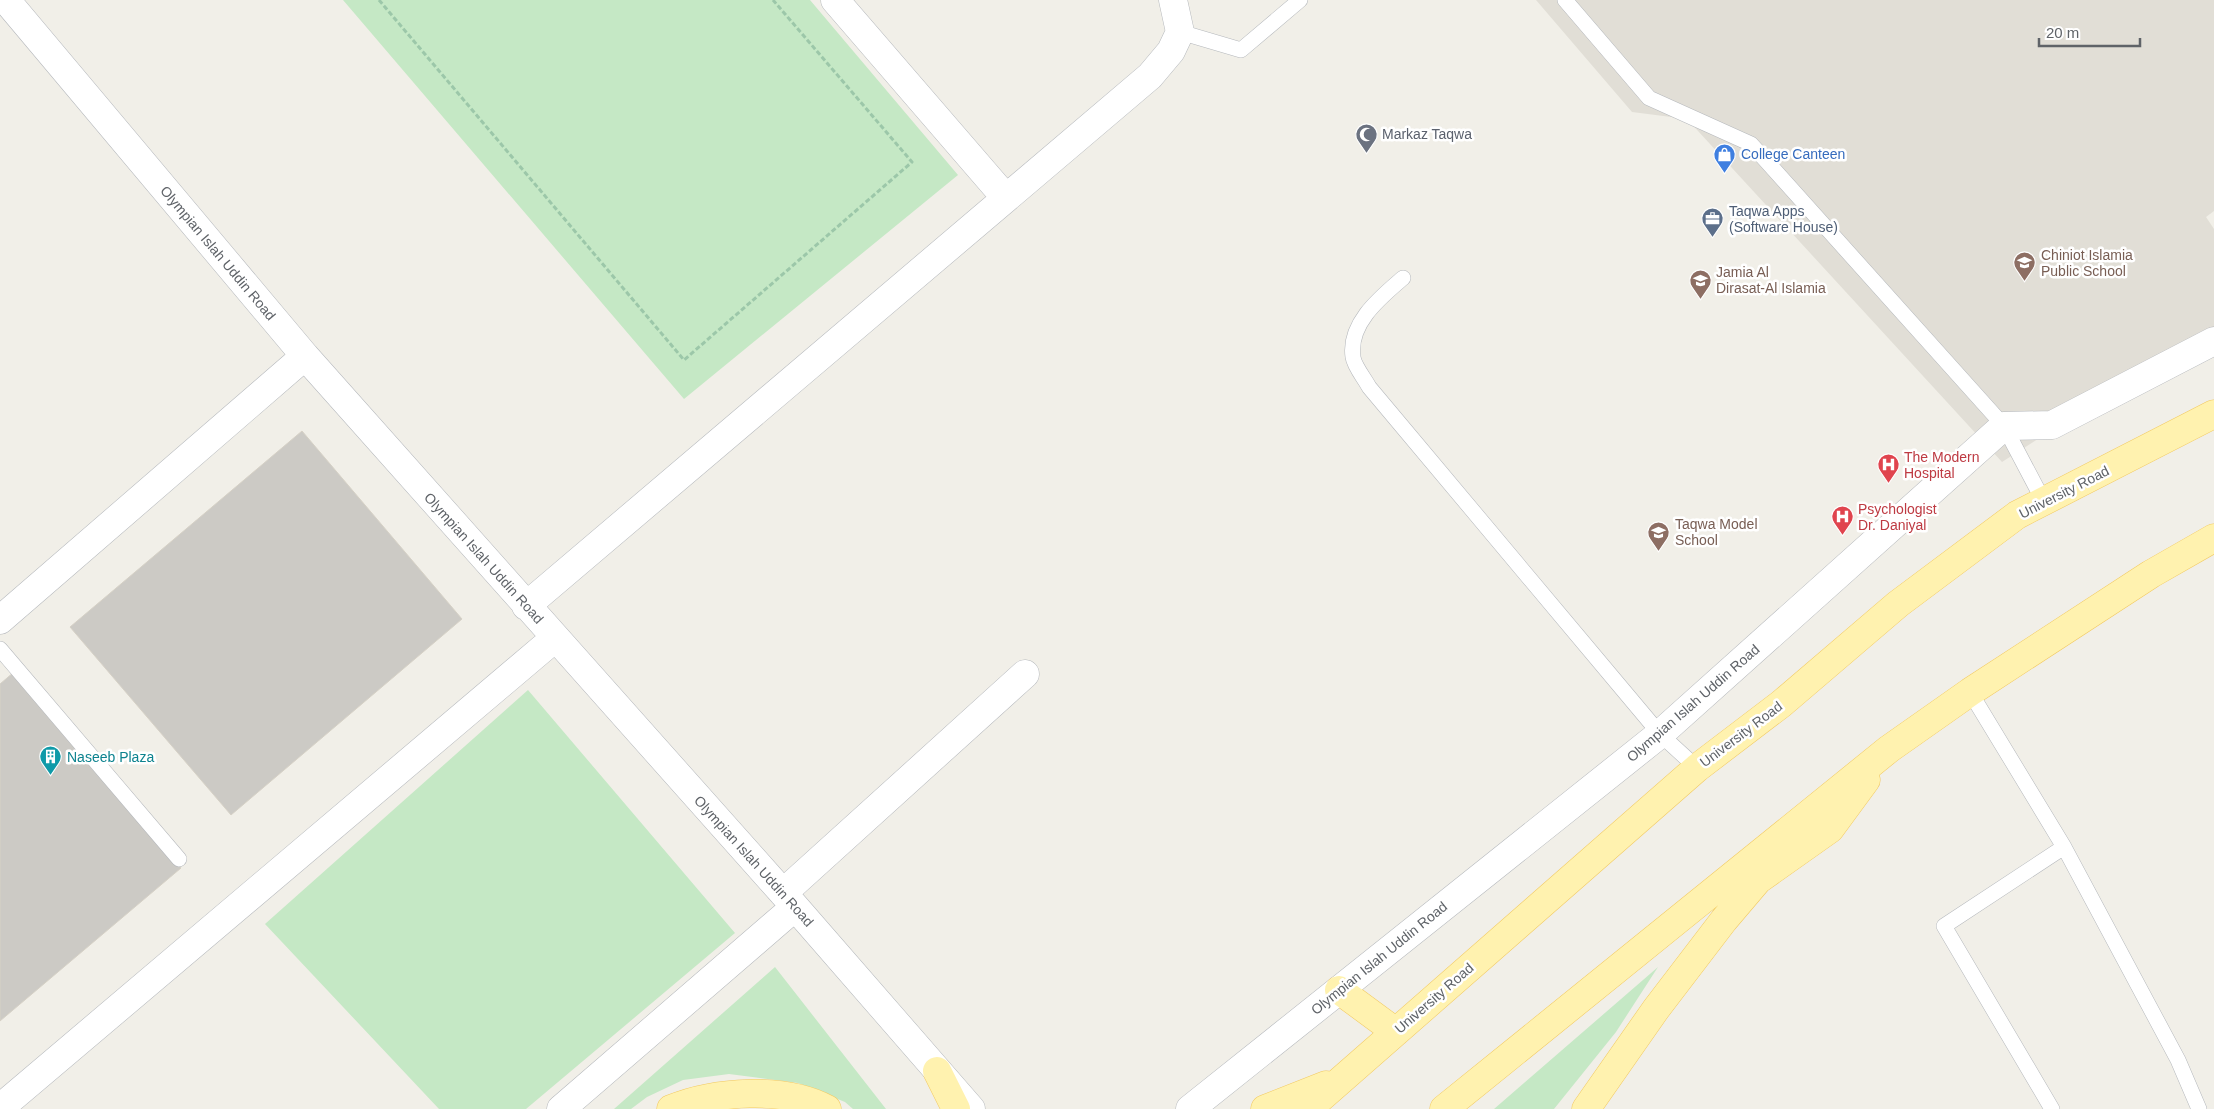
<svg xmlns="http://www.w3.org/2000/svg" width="2214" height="1109" font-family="Helvetica,sans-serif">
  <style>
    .education { fill: #e1ded6 }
    .green { fill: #c5e8c5 }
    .building { fill: #cccac5; stroke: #d6d1c6 }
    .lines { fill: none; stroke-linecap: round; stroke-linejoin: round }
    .service-casing { stroke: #b5b8bc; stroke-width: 16 }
    .minor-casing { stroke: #b5b8bc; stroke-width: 29 }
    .primary-casing { stroke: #f2c960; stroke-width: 29 }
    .path { stroke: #9cc7a9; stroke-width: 3; stroke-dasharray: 5 2.5; stroke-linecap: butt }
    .service { stroke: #fff; stroke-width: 15 }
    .minor { stroke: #fff; stroke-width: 28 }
    .primary { stroke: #fff2af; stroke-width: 28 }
    .labels { text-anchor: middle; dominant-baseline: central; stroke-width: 5; stroke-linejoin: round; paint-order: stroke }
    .worship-label { font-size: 14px; fill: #5b616d; stroke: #fff; text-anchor: start }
    .shop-label { font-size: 14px; fill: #366cbe; stroke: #fff; text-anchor: start }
    .service-label { font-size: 14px; fill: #4e5e75; stroke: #fff; text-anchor: start }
    .street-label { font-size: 14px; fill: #5f6368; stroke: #fff }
    .education-label { font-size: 14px; fill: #785e54; stroke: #fff; text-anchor: start }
    .health-label { font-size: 14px; fill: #be3a42; stroke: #fff; text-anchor: start }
    .culture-label { font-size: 14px; fill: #0d838f; stroke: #fff; text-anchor: start }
  </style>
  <rect width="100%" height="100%" fill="#f1efe8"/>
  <path class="education" d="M1536,0H2214V211L2206,217L2214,229V334L2127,382L2002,462L1687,119L1632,112Z"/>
  <path class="green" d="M343,0H810L958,175L684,399Z
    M528,690L735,933L526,1109H439L265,924Z
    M775,967L886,1109H853L845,1102L798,1083L729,1074L683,1080L647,1097L631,1109H614Z
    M1658,967L1616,1032L1554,1109H1494Z"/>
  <path class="building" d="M302,431L462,619L231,815L70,627Z
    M14,672L181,868L0,1021V684Z"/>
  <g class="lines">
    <defs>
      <path id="service" d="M1565,0L1649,98L1751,144L2004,426L2044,502
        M1180,32L1241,50L1300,0
        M1403,278C1381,297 1348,323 1353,357C1354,366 1365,379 1369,387L1660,734L1697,768
        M0,649L179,859
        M1970,692L2064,847L2178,1060L2199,1109
        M2052,1109L1944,926L2064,847"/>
      <path id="minor" d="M6,0L305,356L783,893L971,1109
        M835,0L1005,197
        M526,606L1150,76L1171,51L1180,32L1173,0
        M0,620L305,356
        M783,893L1025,674
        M0,1108L555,638
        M561,1109L795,907
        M1190,1109L1660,734L2004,426L2052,425L2214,341"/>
      <path id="primary" d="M1339,990L1396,1032
        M937,1071L956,1109
        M671,1109C714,1091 785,1086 827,1109
        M1265,1109L1326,1085
        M1308,1109L1697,768L1781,704L1898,604L2017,515L2214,414
        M1444,1109L1889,749L1970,692L2151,574L2214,538
        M1586,1109L1656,1009L1724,920L1758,880L1830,829L1866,780"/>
    </defs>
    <use href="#service" class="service-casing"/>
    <use href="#minor" class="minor-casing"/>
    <use href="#primary" class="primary-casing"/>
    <path class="path" d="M379,0L684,360L912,162L773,0"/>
    <use href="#service" class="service"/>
    <use href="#minor" class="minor"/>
    <use href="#primary" class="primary"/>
  </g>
  <defs>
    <symbol id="mosque-pin" viewBox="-11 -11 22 30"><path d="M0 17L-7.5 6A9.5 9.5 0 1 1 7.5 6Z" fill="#6b7280" stroke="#fff"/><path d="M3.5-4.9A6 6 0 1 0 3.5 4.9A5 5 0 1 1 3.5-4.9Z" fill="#fff"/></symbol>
    <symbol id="shop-pin" viewBox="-11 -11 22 30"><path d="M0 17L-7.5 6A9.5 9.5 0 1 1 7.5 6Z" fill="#3f7fe0" stroke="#fff"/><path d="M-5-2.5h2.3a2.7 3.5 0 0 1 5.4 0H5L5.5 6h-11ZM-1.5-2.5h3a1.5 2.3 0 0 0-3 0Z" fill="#fff"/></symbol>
    <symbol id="office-pin" viewBox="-11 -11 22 30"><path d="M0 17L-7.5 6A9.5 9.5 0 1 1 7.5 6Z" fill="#5c6f8a" stroke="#fff"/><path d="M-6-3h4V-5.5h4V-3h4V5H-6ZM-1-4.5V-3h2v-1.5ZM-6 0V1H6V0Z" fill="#fff"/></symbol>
    <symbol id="school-pin" viewBox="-11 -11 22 30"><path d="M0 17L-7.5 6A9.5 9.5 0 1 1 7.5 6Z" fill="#8d6e63" stroke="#fff"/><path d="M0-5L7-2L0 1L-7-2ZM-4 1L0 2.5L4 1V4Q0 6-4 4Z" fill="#fff"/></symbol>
    <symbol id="university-pin" viewBox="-11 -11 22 30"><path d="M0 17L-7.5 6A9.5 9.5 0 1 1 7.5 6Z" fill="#8d6e63" stroke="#fff"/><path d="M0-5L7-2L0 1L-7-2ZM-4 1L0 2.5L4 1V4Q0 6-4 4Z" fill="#fff"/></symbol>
    <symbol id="hospital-pin" viewBox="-11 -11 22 30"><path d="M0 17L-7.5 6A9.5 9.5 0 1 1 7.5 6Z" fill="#e0444e" stroke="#fff"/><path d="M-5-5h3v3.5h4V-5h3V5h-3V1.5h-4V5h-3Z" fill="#fff"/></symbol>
    <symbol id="building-pin" viewBox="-11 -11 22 30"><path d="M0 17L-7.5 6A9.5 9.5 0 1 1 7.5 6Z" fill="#0f9aa8" stroke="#fff"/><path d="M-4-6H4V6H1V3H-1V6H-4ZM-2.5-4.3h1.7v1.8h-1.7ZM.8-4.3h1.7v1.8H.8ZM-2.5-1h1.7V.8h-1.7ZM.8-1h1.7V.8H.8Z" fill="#fff"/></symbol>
  </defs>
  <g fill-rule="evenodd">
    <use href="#mosque-pin" x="1354" y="122" width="25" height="34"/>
    <use href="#shop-pin" x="1712" y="142" width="25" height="34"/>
    <use href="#office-pin" x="1700" y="206" width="25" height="34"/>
    <use href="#school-pin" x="2012" y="250" width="25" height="34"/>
    <use href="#university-pin" x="1688" y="268" width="25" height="34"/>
    <use href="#hospital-pin" x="1876" y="452" width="25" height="34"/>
    <use href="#hospital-pin" x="1830" y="504" width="25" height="34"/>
    <use href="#school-pin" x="1646" y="520" width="25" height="34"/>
    <use href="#building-pin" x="38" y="744" width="25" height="34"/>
  </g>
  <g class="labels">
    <g class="worship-label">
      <text x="1382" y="134">Markaz Taqwa</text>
    </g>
    <g class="shop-label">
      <text x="1741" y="154">College Canteen</text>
    </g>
    <g class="service-label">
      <text x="1729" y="211">Taqwa Apps<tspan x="1729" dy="16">(Software House)</tspan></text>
    </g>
    <g class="street-label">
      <text transform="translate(218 253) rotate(50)">Olympian Islah Uddin Road</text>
      <text transform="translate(2064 492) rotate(-27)">University Road</text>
      <text transform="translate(484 558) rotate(48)">Olympian Islah Uddin Road</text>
      <text transform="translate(1693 703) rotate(-41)">Olympian Islah Uddin Road</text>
      <text transform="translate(1741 734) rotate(-37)">University Road</text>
      <text transform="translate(754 861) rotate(48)">Olympian Islah Uddin Road</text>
      <text transform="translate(1379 958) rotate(-39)">Olympian Islah Uddin Road</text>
      <text transform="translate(1434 998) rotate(-41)">University Road</text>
    </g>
    <g class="education-label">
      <text x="2041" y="255">Chiniot Islamia<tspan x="2041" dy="16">Public School</tspan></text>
      <text x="1716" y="272">Jamia Al<tspan x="1716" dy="16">Dirasat-Al Islamia</tspan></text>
      <text x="1675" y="524">Taqwa Model<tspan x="1675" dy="16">School</tspan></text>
    </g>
    <g class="health-label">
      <text x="1904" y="457">The Modern<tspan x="1904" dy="16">Hospital</tspan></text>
      <text x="1858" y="509">Psychologist<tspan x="1858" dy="16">Dr. Daniyal</tspan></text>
    </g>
    <g class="culture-label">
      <text x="67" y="757">Naseeb Plaza</text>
    </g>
  </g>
  <path d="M2039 38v8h101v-8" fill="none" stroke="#5f6368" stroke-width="2.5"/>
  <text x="2046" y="38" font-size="15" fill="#5f6368" stroke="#ffffff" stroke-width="4" paint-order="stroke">20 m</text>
</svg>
